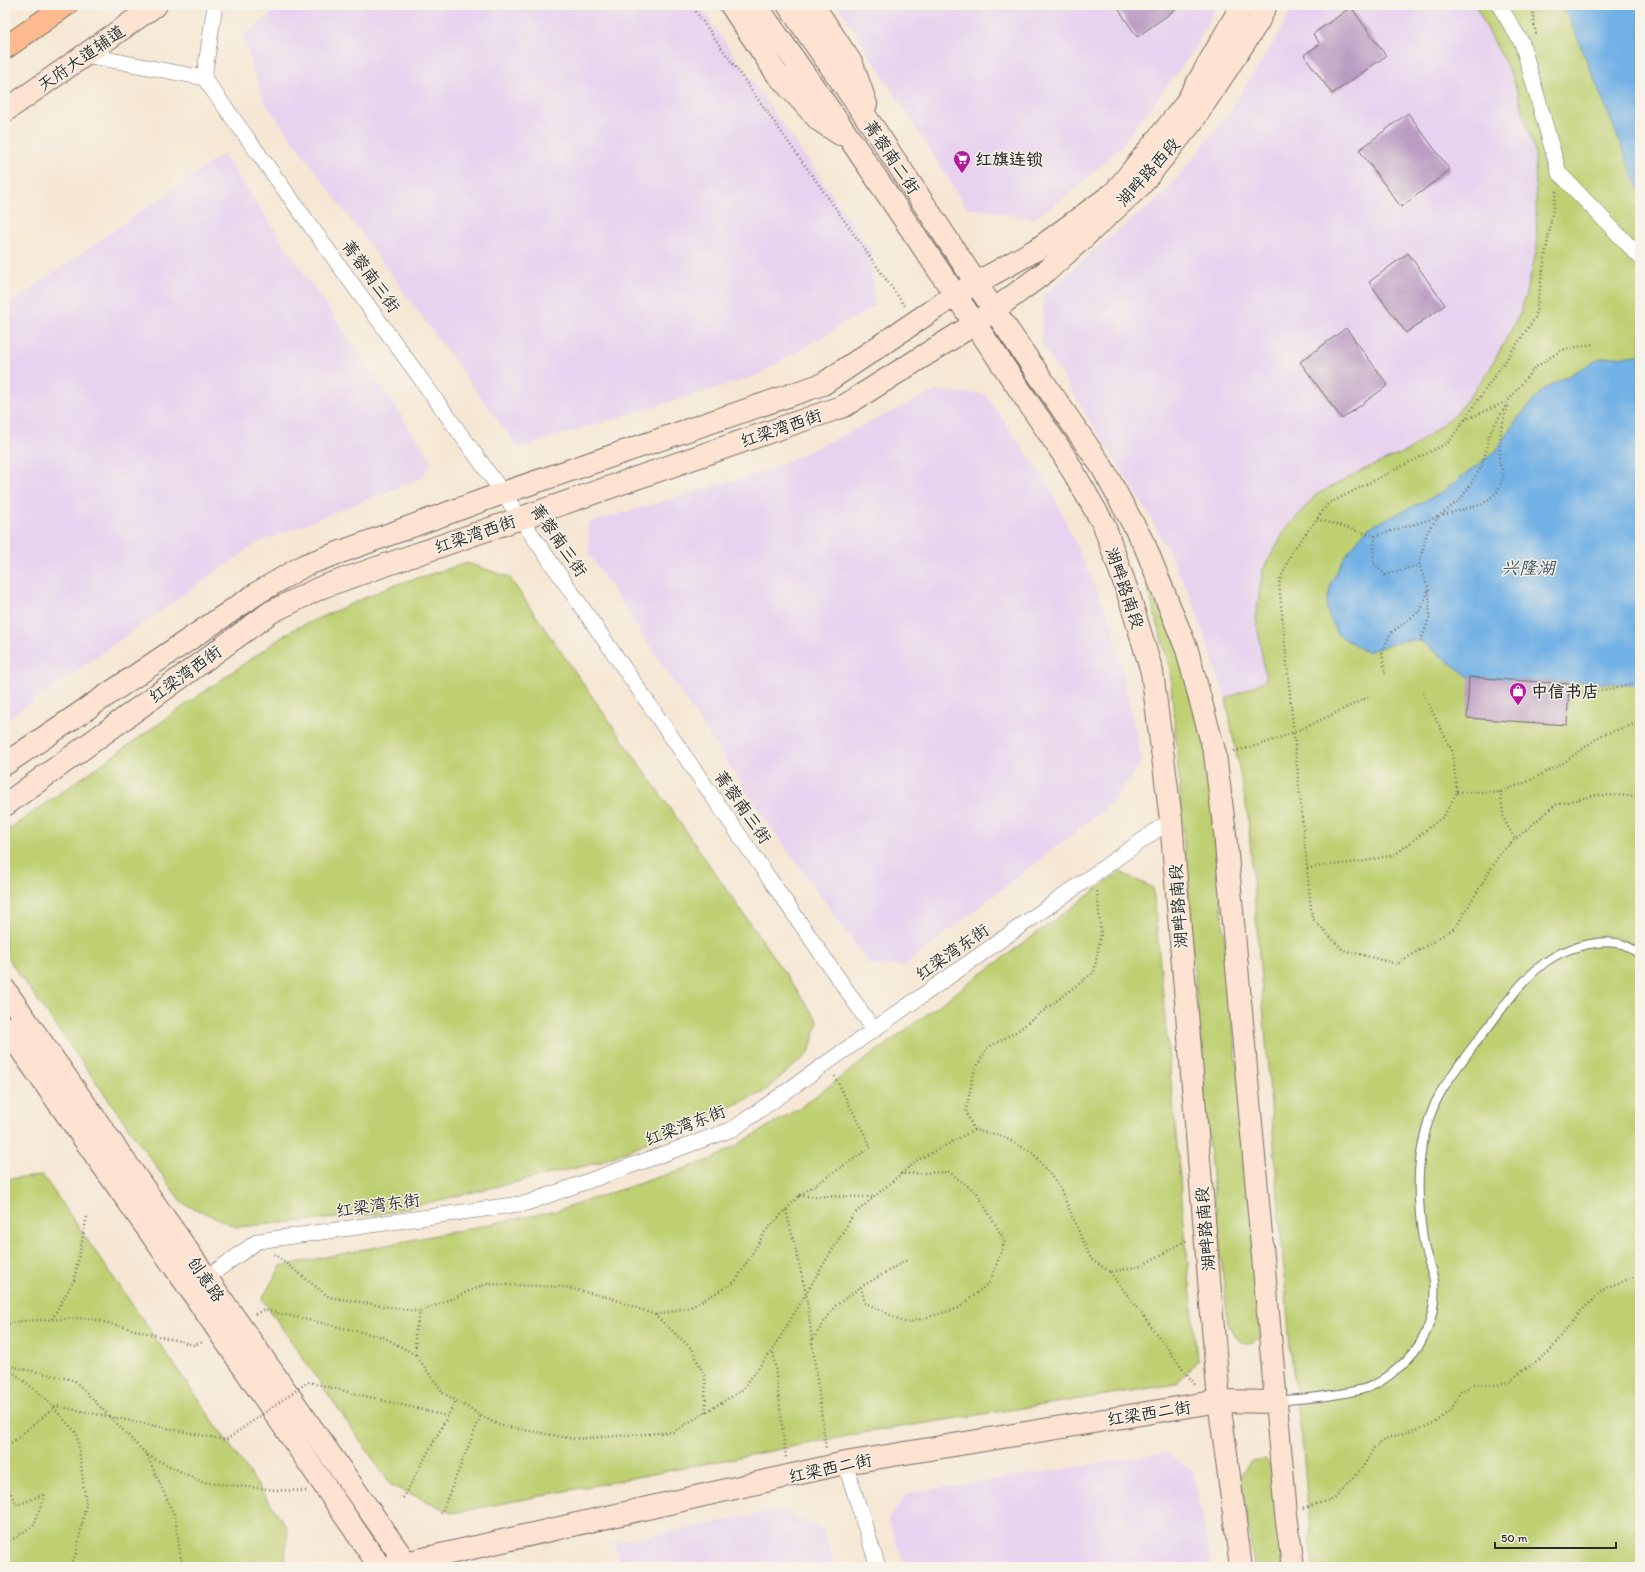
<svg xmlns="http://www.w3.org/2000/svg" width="1645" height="1572" font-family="Itim,'LXGW WenKai TC',sans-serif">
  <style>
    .built { fill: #e7d2ef }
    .green { fill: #bfd073; stroke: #757e4f }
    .water { fill: #72b1e5; stroke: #4e6e88 }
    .building { fill: #bb9dc3 }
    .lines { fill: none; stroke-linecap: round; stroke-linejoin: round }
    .lane-casing { stroke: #726d66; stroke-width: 10 }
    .street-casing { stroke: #726d66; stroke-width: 16 }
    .secondary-casing { stroke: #726d66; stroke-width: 24 }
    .highway-casing { stroke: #726d66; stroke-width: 24 }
    .path { stroke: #726d66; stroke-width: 2.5; stroke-dasharray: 1 3; stroke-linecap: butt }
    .lane { stroke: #fff; stroke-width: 8 }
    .street { stroke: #fff; stroke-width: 15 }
    .secondary { stroke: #fee3d2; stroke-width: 22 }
    .highway { stroke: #fcba8e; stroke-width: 22 }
    .path-bridge { stroke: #726d66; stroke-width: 2.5; stroke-dasharray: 1 3; stroke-linecap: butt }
    .labels { text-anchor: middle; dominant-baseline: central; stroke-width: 3; stroke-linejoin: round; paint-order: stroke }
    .street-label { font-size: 17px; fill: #2b2b2b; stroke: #f7f3e8 }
    .poi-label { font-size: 17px; font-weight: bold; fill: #2b2b2b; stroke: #f7f3e8; text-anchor: start }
    .water-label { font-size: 18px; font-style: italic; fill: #405363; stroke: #f7f3e8 }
  </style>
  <rect width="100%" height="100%" fill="#f7f3e8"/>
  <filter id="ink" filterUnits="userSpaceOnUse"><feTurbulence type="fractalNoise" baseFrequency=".025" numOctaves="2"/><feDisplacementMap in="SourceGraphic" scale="8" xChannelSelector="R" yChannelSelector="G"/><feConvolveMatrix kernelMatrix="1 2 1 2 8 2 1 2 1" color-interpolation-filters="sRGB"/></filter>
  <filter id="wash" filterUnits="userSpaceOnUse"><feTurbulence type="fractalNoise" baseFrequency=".012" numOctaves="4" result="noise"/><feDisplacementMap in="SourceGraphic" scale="16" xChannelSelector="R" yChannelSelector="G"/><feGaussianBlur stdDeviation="0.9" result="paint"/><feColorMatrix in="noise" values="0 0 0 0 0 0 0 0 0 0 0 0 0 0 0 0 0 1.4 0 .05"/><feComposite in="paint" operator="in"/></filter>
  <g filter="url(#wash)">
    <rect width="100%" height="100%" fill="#f6e7d4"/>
    <path class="built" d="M282,5H699L871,251L874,306L756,376L518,448L264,101L243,36Z
      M838,5H1217L1196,48L1118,150L1069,194L1033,219L966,207Z
      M1293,5H1475L1513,78L1535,152L1537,249L1521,312L1488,372L1456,414L1408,451L1369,467L1256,617L1266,680L1226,699L1191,597L1149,514L1041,343L1044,295L1099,246L1164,194L1226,117L1280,32Z
      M223,154L432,461L423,477L257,543L5,721V307Z
      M935,391L985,394L1050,487L1111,622L1142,761L1113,802L904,966L870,965L756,806L589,554V523L770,470Z
      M1166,1453L1193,1470L1212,1567H906L888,1520L908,1493Z
      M780,1510L823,1530L836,1567H621L614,1543Z"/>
    <path class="green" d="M1475,5H1640V1567H1313L1303,1449L1290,1346L1248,816L1226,699L1266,680L1256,617L1263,569L1286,529L1316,495L1369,467L1408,451L1456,414L1488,372L1521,312L1537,249L1535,152L1513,78Z
      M1107,486L1180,652L1206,746L1263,1331C1258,1339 1254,1343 1244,1344L1235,1337L1228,1323L1208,1138L1170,670L1143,571Z
      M467,563L509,577L818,1021L809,1053L762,1093L601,1162L380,1214L237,1227L182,1203L5,954V832L292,630L394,585Z
      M1120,872L1153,888L1197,1361L1176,1384L862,1433L453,1513L391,1485L262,1299L281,1266L556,1211L713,1159L798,1109Z
      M43,1176L288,1529L284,1567H5V1179Z
      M1265,1459L1275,1471L1283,1567H1254L1241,1475L1251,1461Z"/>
    <path class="water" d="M1561,5H1640V192L1573,27Z
      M1640,355V686L1628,684L1526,681L1469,677L1421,641L1407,640L1366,652L1337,634L1326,608L1331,583L1345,556L1368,528L1439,494L1496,451L1518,418L1545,388L1601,358Z"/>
    <g id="blocks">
      <path class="building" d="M1116,5H1182L1137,37Z
        M1351,7L1386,56L1332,94L1304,55L1320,44L1313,34Z
        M1408,113L1450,170L1401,207L1359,150Z
        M1408,253L1445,305L1406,333L1369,282Z
        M1346,328L1388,385L1342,419L1300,362Z
        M1469,677L1569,684L1567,725L1467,718Z"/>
    </g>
  </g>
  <g filter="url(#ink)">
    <use href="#blocks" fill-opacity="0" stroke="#726d66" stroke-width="1"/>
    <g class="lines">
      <defs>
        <path id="lane" d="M1278,1401C1306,1398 1340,1396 1367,1388C1386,1381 1414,1357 1423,1338C1432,1322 1436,1300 1434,1282C1432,1269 1426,1257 1424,1245C1419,1217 1416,1177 1422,1148C1425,1129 1432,1107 1442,1090C1456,1068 1473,1046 1489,1026C1507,1002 1528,971 1555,956C1573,946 1602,939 1622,944C1628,946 1635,951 1640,955"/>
        <path id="street" d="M1499,5L1522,43L1559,173L1640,257
          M85,55L204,78L215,5
          M204,78L503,493L874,1030
          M199,1283L258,1241L527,1203L733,1129L1171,820
          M845,1463L878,1567"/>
        <path id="secondary" d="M731,5L777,74L819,120L840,134
          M756,5L852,142L1063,454L1104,525L1130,599L1152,672L1171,820L1219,1401L1241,1567
          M788,5L875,130L994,310L1102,467L1145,546L1187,650L1215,754L1225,833L1286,1514L1293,1567
          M813,5L852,64L866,104
          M5,111L156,5
          M5,764L259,592L305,565L503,493L823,384L955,295L1039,248L1115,192L1185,105L1242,5
          M5,805L271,612L322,587L844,406L976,323L1048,270L1139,187L1192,122L1258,22L1266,5
          M5,990L409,1567
          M5,1027L190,1289L380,1567
          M388,1567L845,1463L1219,1401L1277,1402"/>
        <path id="highway" d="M5,48L66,5"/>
      </defs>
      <use href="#lane" class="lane-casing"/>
      <use href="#street" class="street-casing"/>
      <use href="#secondary" class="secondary-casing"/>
      <use href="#highway" class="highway-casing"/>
      <path class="path" d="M691,5L905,306
        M1532,5L1536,36
        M1556,191L1535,318L1449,442L1328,504L1291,553L1279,583L1312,918L1343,950L1397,964L1456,927L1501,852L1555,805L1597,795L1636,796L1640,799
        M1465,420L1508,401
        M1443,515L1483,504L1497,492L1504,475L1499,461L1501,429L1508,404
        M1317,519L1375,536L1373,562L1385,575L1419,565
        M1375,536L1438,517
        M1421,641L1430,616L1429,589L1419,565L1427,532L1439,516L1461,499L1482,466L1490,433L1509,400L1534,368L1562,350L1592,344
        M1385,674L1382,651L1391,633L1421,610L1428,591
        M1569,694L1615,688L1640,681
        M1234,751C1282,742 1327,716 1371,696
        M1457,792H1500L1527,782L1563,763L1600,736L1634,724L1640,725
        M1500,792L1504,819L1515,840
        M1307,868L1366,861L1396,854L1444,816L1457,792L1452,751L1423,693
        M974,1130L966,1112L973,1074L987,1048L1016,1032L1094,972L1101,934L1097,890
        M900,1174L949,1172L977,1193L1005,1241L990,1282L959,1308L907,1323L865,1303L861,1287L907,1260
        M799,1196L872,1197
        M786,1210L806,1293L826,1449
        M274,1254L329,1297L420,1312
        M1110,1272L1196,1386
        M255,1314L264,1310L383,1337L416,1355L443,1393L498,1425L574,1439L673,1432L742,1390L773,1349L853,1215L916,1161L974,1130L1000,1135L1033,1153L1059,1186L1091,1259L1110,1272L1141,1266L1187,1240
        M656,1315L691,1307L735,1282L765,1232L799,1196L871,1147L834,1075
        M52,1319L74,1280L87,1216
        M5,1325L19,1321L88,1318L194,1345L203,1342
        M813,1339L835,1306L861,1287
        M773,1349L786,1458
        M416,1355L415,1333L420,1312L486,1284L564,1287L611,1298L655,1315L692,1349L705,1377L706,1412
        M5,1365L74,1380L147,1455L202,1482L277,1490L306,1491
        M5,1366L44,1397L77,1434L86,1504L76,1554L68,1567
        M427,1411L447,1416
        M147,1455L175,1517L182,1567
        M5,1483L17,1505L45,1494L34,1525L5,1544
        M403,1498L456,1401
        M1304,1508L1335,1498L1363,1467L1374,1448L1389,1437L1420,1429L1436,1422L1452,1409L1460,1392L1475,1384L1497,1385L1509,1381L1549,1352L1578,1314L1605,1288L1634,1277H1640
        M441,1514L481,1415"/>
      <use href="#lane" class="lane"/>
      <use href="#street" class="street"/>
      <use href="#secondary" class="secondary"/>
      <use href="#highway" class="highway"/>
      <path class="path-bridge" d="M5,1448L56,1406L226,1440L308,1382L427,1411"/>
    </g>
  </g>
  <defs>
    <symbol id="supermarket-pin" viewBox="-11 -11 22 30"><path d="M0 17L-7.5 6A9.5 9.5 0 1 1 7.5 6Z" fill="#b5179e" stroke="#f7f3e8"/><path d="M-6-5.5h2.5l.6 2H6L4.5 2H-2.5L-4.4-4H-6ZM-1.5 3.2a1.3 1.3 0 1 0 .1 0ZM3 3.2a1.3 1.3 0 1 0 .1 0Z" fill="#fff"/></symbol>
    <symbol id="shop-pin" viewBox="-11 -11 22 30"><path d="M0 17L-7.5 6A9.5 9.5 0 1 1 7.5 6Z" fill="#b5179e" stroke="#f7f3e8"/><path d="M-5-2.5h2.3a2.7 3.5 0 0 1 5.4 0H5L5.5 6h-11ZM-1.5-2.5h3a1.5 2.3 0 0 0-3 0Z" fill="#fff"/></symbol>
  </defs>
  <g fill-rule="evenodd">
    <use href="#supermarket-pin" x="952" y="149" width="20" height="27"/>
    <use href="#shop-pin" x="1508" y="681" width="20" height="27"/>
  </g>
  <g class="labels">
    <g class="street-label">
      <text transform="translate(81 58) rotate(-35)">天府大道辅道</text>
      <text transform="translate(892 157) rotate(56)">菁蓉南二街</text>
      <text transform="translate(1148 172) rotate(-48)">湖畔路西段</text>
      <text transform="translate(371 276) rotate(54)">菁蓉南三街</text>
      <text transform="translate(781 428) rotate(-19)">红梁湾西街</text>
      <text transform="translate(475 534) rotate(-19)">红梁湾西街</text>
      <text transform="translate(559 540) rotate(55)">菁蓉南三街</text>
      <text transform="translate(1125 588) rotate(71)">湖畔路南段</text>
      <text transform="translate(185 674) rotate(-36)">红梁湾西街</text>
      <text transform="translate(743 807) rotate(55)">菁蓉南三街</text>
      <text transform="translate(1178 906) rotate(-94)">湖畔路南段</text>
      <text transform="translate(952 952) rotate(-35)">红梁湾东街</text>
      <text transform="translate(685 1125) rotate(-21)">红梁湾东街</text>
      <text transform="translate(378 1205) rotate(-8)">红梁湾东街</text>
      <text transform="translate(1205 1229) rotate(-95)">湖畔路南段</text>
      <text transform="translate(206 1279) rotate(55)">创意路</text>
      <text transform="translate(1149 1413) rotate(-9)">红梁西二街</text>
      <text transform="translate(830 1468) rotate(-12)">红梁西二街</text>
    </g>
    <g class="poi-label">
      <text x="975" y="159">红旗连锁</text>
      <text x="1531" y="691">中信书店</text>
    </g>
    <g class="water-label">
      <text x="1528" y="568">兴隆湖</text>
    </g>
  </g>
  <rect width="1645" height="1572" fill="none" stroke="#f7f3e8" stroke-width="20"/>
  <path d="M1495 1542v6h121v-6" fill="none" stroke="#2b2b2b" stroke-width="2"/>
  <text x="1501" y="1542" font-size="12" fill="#2b2b2b" stroke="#f7f3e8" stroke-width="3" paint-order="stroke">50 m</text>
</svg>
